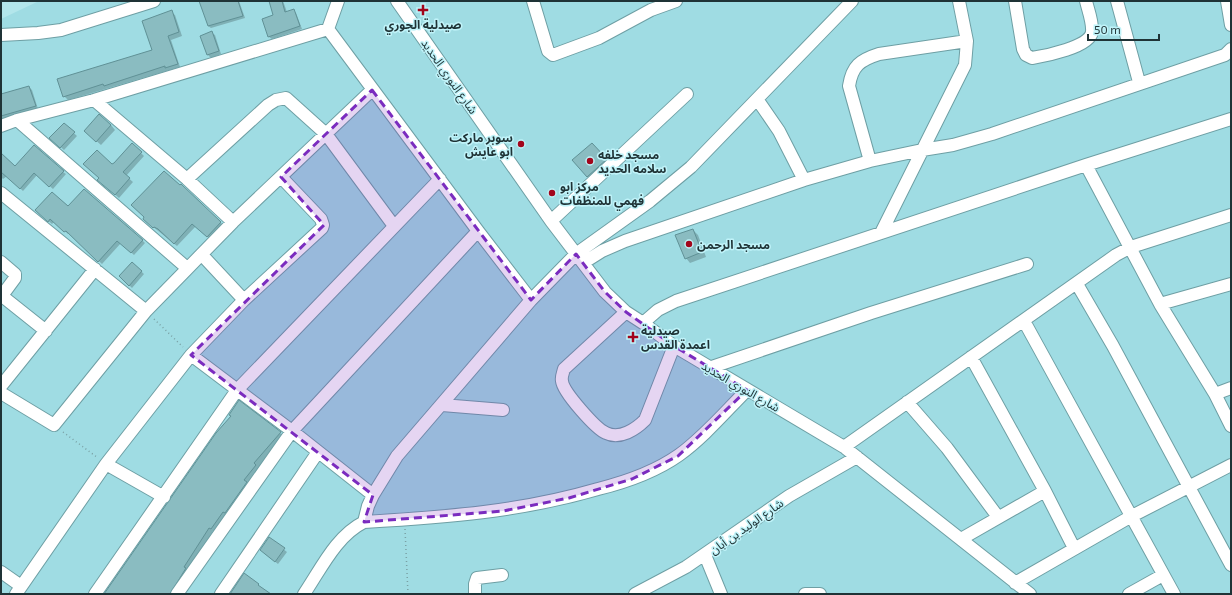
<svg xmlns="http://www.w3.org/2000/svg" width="1232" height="595" font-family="'Exo 2','Noto Sans Arabic',sans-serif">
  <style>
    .built { fill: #9fdce3 }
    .shadow { fill: #0003 }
    .building { fill: #8abcc1; stroke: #609196 }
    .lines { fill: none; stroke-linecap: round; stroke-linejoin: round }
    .minor-casing { stroke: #6e9fa4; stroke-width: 14 }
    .path { stroke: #7aa1a5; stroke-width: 1.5; stroke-dasharray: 1 3; stroke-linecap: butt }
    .minor { stroke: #fff; stroke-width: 12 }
    .marked { fill: #7b2cbf; fill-opacity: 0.2; stroke: #7b2cbf; stroke-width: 3; stroke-dasharray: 8 5; stroke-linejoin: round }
    .poi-dot { fill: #a2051b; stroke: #c0f3f9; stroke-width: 1.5 }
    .labels { text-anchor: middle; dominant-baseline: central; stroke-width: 3; stroke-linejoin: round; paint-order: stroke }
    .poi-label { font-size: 12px; font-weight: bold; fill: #1f3336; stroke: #c0f3f9; text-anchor: start }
    .street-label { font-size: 12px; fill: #1f3336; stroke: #c0f3f9 }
  </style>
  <rect width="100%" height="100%" fill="#b3e6eb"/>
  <path class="built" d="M39,1H1231V594H1V19Z"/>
  <path class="shadow" d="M207,1H239L245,18L211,28L208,26Z
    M270,1H283L287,12L293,10L296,13L302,29L272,39L269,37L275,16Z
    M171,12L175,15L182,36L171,40L180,67L68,100L64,96L153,51Z
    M212,33L215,35L221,54L211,58L208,55L201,36Z
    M29,87L32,90L38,109L1,119V96Z
    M64,124L77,136L64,150L54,141Z
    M111,125L115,130L101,145L85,131Z
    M132,144L144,156L126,176L133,182L119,198L102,183L112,165Z
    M596,148L610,164L592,181L574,160Z
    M1,156L15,167L63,172L66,174L53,189L37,175L23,191L7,176L3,179L1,177Z
    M181,185L223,225L210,239L196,226L177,246L147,222Z
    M68,208L142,240L145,243L134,255L121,243L102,264L69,233L68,234L54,222L52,224L39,213Z
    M693,230L698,235L706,257L690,263L686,258Z
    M132,263L144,274L132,288L120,276Z
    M280,433L284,436L258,468L259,469L247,484L250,487L215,532L213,531L174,594H105Z
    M269,538L287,552L278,564L264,553Z"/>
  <path class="building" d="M199,1H238L243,16L208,26Z
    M269,1H282L285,12L294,9L300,26L268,37L262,19L273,15Z
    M172,10L179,32L168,36L178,64L165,68V66L104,86L103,84L63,97L57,79L152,50L142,21Z
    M212,31L219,51L207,55L200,36Z
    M29,86L36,106L1,116V94Z
    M99,114L111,125L96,142L84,131Z
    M64,123L75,132L60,148L49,138Z
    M132,143L142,152L123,172L130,178L115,195L97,180L99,178L83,164L97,150L112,164L114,163Z
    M592,143L607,159L587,177L572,160Z
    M34,145L64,171L49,187L34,173L20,189L1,172V153L15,166Z
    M164,171L180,185L181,184L221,222L207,237L192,224L174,244L158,229L154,227L153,228L143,219L144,217L131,205Z
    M84,189L143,240L131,253L117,241L98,262L66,231L64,232L50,219L48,222L35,210L52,192L68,206Z
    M693,229L702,252L685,259L675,235Z
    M132,262L142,271L129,286L119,276Z
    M239,400L281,432L254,463L256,465L244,480L247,482L225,513L223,512L211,529L209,528L184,567L186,568L170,594H104L216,433L231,416L229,415Z
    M269,537L285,548L275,562L260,550Z
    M244,573L259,584L258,585L271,594H230Z"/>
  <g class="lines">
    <defs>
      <path id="minor" d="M338,1L328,29L478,231L531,300
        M397,1L551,221L605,292L626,312L643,323L674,346L844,447L1030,594
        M533,1L548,51L553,55L599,38L651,10L676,1
        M1015,1L1023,49L1026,55L1032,58C1045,56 1090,47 1092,32C1093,22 1088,10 1086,1
        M1117,1L1139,82
        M1227,1L1231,25
        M1,35L38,33L61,30L154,1
        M757,99L779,131L804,180
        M94,100L187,179L233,222
        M17,120L187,268
        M1,126L17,120L94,100L328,29
        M870,161L849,86C852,66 860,60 879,54L967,41
        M1086,165L1160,304L1215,394L1231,426
        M187,179L268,105L276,100L286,98L326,134L394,226
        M1,193L146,311
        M551,221L687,94
        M881,233L965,65L967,41L959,1
        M202,255L244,300
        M1,262L15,274V278L1,297
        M583,263L602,251L625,241L804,180L870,161L922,150L953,145L992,134L1225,55L1231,49
        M1077,284L1113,346L1231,565
        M2,296L46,331
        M1160,304L1231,284
        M626,312L564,369C563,373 561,377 562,381C563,392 596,429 606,433C620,440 636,429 645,420L674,346
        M1024,321L1174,594
        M643,323L658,310L676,301L1086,165L1231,119
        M191,355L292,431L373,495
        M971,357L1045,491L1074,548
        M709,368L871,313L1027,264
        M1,386L95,269
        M1,393L54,425L146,311L233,222L372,90
        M1215,394L1231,388
        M907,402L947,448L998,517
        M442,405L503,410
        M844,447L1116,255L1131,247L1231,215
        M106,464L164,497
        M364,522L368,506L373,495L397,456L531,300L576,254L650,201L691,167L852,1
        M961,539L1045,491
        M705,555L721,594
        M1,572L21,586
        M1015,583L1130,517L1231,465
        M16,594L106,464L191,355L244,300L322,228L323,225L321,219L281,177
        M95,594L237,390L440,179
        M177,594L292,431L478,231
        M221,594L318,452
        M304,594C321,569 336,536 364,522C446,517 519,512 598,489C626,482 655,472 679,455C704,437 725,412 747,390
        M475,594V584L477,578L502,575
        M635,594L686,567L789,496L857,457
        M805,594H820
        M1129,594L1163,575"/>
    </defs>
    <use href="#minor" class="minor-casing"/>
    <path class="path" d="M154,319L183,347
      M63,432L98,458
      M405,529L408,594"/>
    <use href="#minor" class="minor"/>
  </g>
  <path class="marked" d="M372,90L531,300L576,254L605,292L626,312L674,346L747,390L678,456L632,479L569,498L503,511L364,522L373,495L191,355L324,225L281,177Z"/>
  <g class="poi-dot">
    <path d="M421 4h4v4h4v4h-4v4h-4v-4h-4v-4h4z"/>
    <circle cx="521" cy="144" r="4"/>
    <circle cx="590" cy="161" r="4"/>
    <circle cx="552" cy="193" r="4"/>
    <circle cx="689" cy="244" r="4"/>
    <path d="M631 331h4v4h4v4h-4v4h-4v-4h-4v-4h4z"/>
  </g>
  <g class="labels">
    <g class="poi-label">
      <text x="423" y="24" text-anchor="middle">صيدلية الجوري</text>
      <text x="513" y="137" text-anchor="end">سوبر ماركت<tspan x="513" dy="14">ابو عايش</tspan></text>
      <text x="598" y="154">مسجد خلفه<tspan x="598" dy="14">سلامه الحديد</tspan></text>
      <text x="560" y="186">مركز ابو<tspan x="560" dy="14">فهمي للمنظفات</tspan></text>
      <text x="697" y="244">مسجد الرحمن</text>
      <text x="641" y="330">صيدلية<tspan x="641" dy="14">اعمدة القدس</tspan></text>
    </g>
    <g class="street-label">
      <text transform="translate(450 76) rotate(55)">شارع النوري الحديد</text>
      <text transform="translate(741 386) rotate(30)">شارع النوري الحديد</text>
      <text transform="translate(746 526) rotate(-35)">شارع الوليد بن أبان</text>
    </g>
  </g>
  <rect width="1232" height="595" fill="none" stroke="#1f3336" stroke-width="4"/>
  <path d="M1088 34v6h71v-6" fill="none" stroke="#1f3336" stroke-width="2"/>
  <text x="1094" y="34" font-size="12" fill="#1f3336" stroke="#c0f3f9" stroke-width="3" paint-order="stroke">50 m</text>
</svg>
